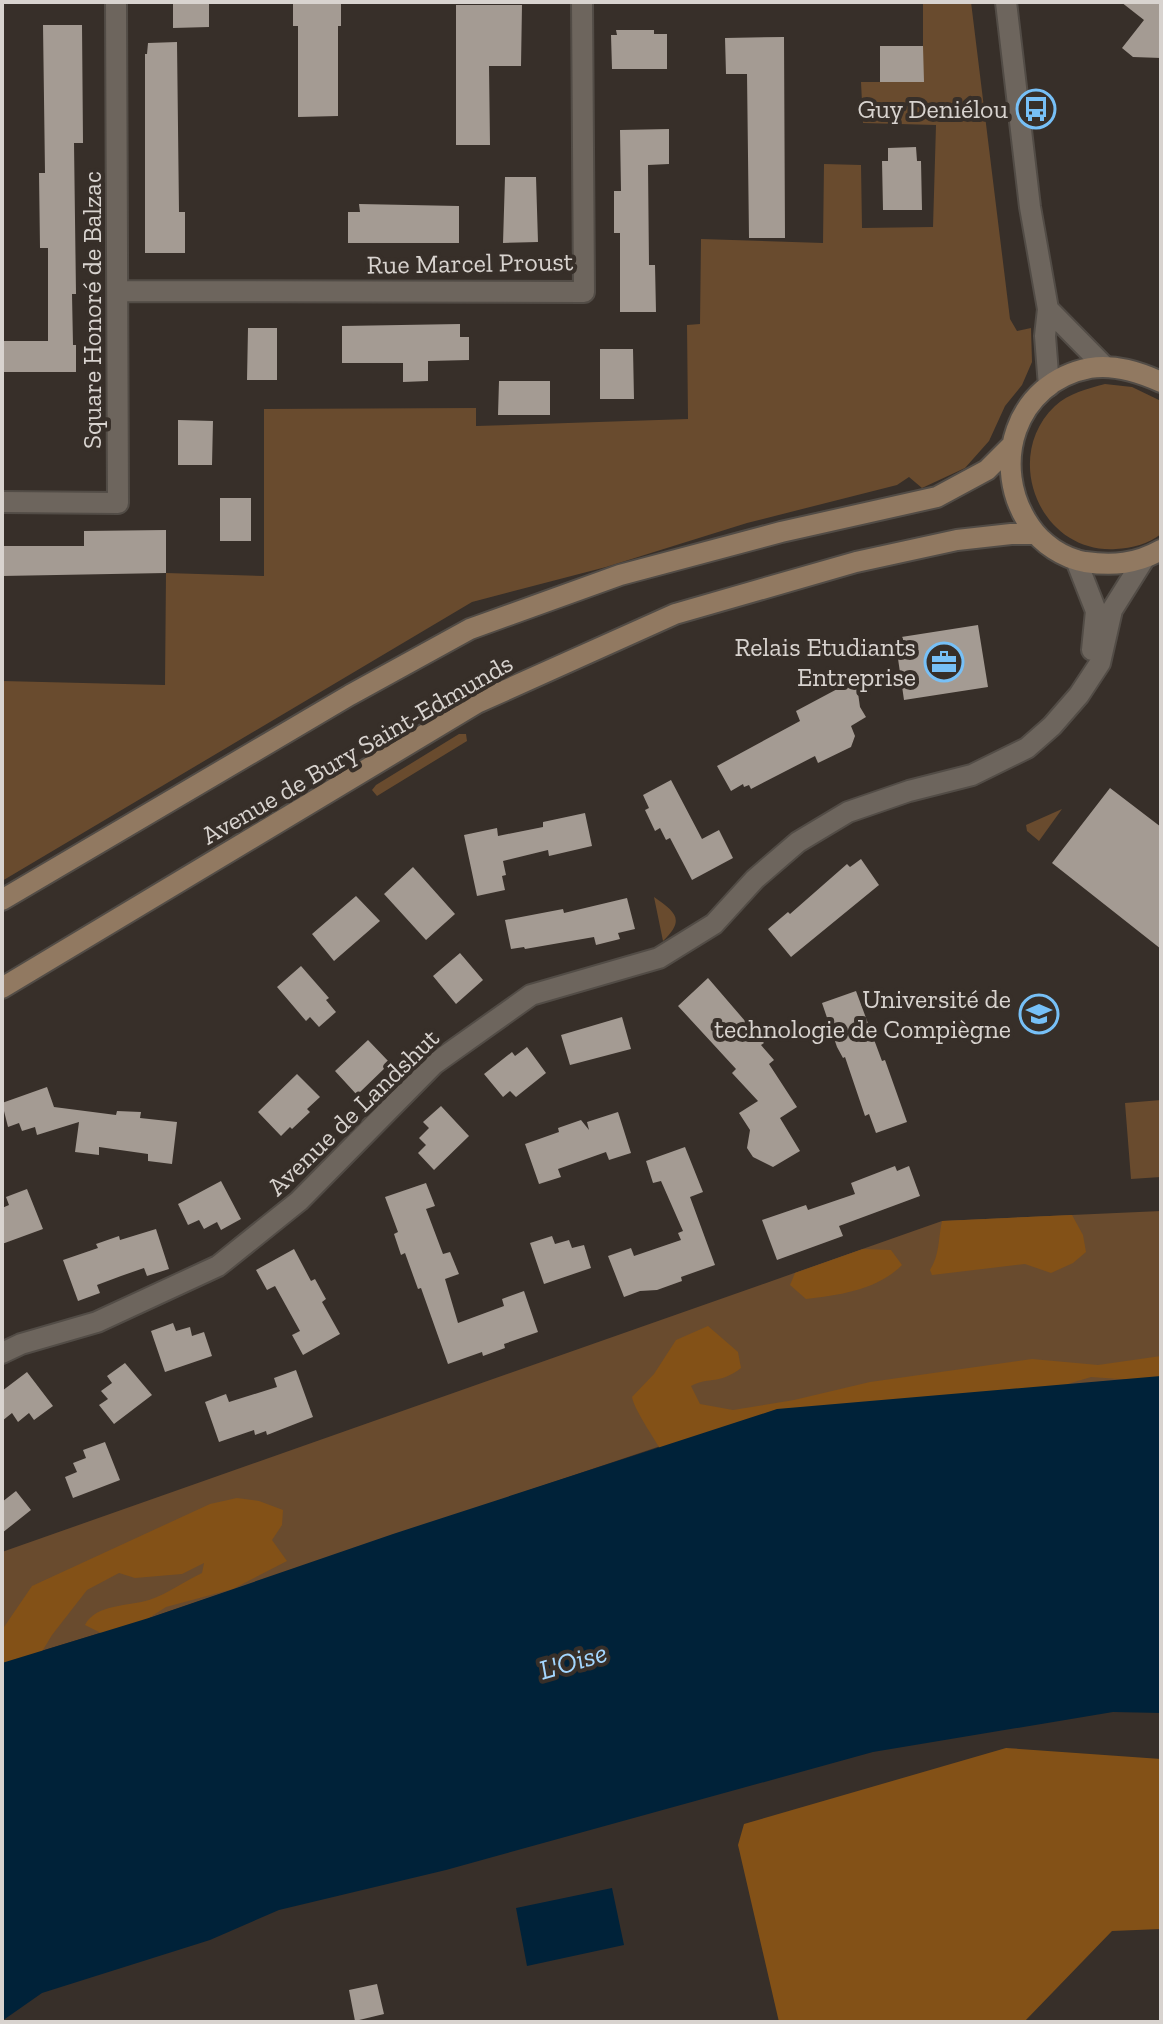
<svg xmlns="http://www.w3.org/2000/svg" width="1163" height="2024" font-family="'Zilla Slab',serif">
  <style>
    .green { fill: #694b2e }
    .forest { fill: #835117 }
    .water { fill: #002239 }
    .building { fill: #a49b93 }
    .lines { fill: none; stroke-linecap: round; stroke-linejoin: round }
    .minor-casing { stroke: #524c46; stroke-width: 24 }
    .tertiary-casing { stroke: #524c46; stroke-width: 24 }
    .secondary-casing { stroke: #524c46; stroke-width: 24 }
    .minor { stroke: #6d655d; stroke-width: 20 }
    .tertiary { stroke: #6d655d; stroke-width: 20 }
    .secondary { stroke: #917961; stroke-width: 20 }
    .labels { text-anchor: middle; dominant-baseline: central; stroke-width: 8; stroke-linejoin: round; paint-order: stroke }
    .poi-label { font-size: 26px; fill: #d8d3cf; stroke: #372f29; text-anchor: end }
    .street-label { font-size: 26px; fill: #d8d3cf; stroke: #372f29 }
    .water-label { font-size: 28px; font-style: italic; fill: #a4d6fe; stroke: #372f29 }
  </style>
  <rect width="100%" height="100%" fill="#372f29"/>
  <path class="green" d="M923,2H971L1010,319L1017,331L1031,328L1032,362L1022,385L1005,406L989,441L965,468L922,488L909,477L897,485L747,523L606,567L472,602L2,881V681L165,685L166,573L264,576V409L476,408V426L688,419L687,325L700,324L701,239L823,243L824,164L861,165L862,228L933,227L936,125L863,123L861,82H923Z
    M1105,384L1132,387L1161,401V534C1148,544 1132,548 1116,549C1040,554 1001,457 1055,406C1069,393 1087,389 1105,384Z
    M459,734H466L467,741L377,796L372,790L376,785Z
    M1062,809L1039,841L1027,831L1026,825Z
    M654,897C675,912 686,919 663,941Z
    M1161,1100V1177L1131,1179L1125,1103Z
    M1161,1211V1376L741,1419L152,1617L2,1663V1552L942,1221Z"/>
  <path class="forest" d="M1072,1215L1083,1235L1086,1252L1073,1263L1051,1273L1025,1264L932,1275L930,1270C940,1254 938,1239 942,1221Z
    M863,1249L891,1250L902,1265C877,1290 840,1295 806,1299L790,1285L795,1273Z
    M708,1326L738,1352L741,1368C719,1385 711,1376 691,1386L700,1404L733,1410L794,1400L870,1382L1032,1359L1098,1365L1161,1356V1382L1091,1377L1058,1387L664,1456C656,1440 635,1412 632,1397L654,1374L676,1340Z
    M237,1498L259,1501L283,1510L282,1525L272,1540L287,1561L233,1589L166,1607L115,1640L85,1625C95,1604 130,1606 149,1600C167,1594 185,1581 202,1573L204,1563L182,1574L135,1578L119,1573L87,1590L52,1635L32,1668L2,1675V1630L32,1586L210,1504Z
    M1006,1748L1161,1759V1929L1112,1931L1024,2022H779L738,1845L744,1824Z"/>
  <path class="water" d="M1161,1376V1713L1113,1712L873,1752L446,1870L279,1910L210,1940L42,1993L2,2021V1663L152,1617L393,1534L777,1409Z
    M612,1888L624,1945L527,1966L516,1908Z"/>
  <path class="building" d="M173,2H209V27L173,28Z
    M293,2H341V26H338V116L298,117V26H293Z
    M1121,2H1161V58L1133,57L1122,48L1144,20Z
    M456,5H522L521,66H489L490,145H456Z
    M43,25H82L83,143H74L76,294H72L73,345H76V372H2V341H48V248H40L39,173H45Z
    M616,30H654V34H667V69H612L611,35H617Z
    M784,37L785,238H749L747,74H726L725,38Z
    M177,42L179,212H185V253H145V54H147L148,43Z
    M880,46H923L924,82H880Z
    M669,129V164L648,165L649,265H655L656,312H620V233H614V191H621L620,130Z
    M916,147L917,161H921L922,210H883L882,161H888V148Z
    M505,177H536L538,242L503,243Z
    M359,204L459,206V243H348V212H360Z
    M460,324V337H469V360L428,361V381L403,382V363H342V326Z
    M248,328H277V380H247Z
    M600,349H633L634,399H600Z
    M499,381H550V415H498Z
    M178,420L213,421L212,465H178Z
    M220,498H251V541H220Z
    M166,530V573L2,576V546H84V531Z
    M978,625L988,687L904,700L895,638Z
    M856,679L860,707L866,717L851,726L855,736L851,747L818,763L815,756L751,789L749,785L744,787L743,784L731,791L717,766L800,721L796,711Z
    M671,780L702,839L719,830L733,858L692,880L670,838L666,840L660,828L655,831L645,810L649,808L643,795Z
    M1110,788L1161,827V949L1052,863Z
    M585,813L592,846L549,856L548,850L503,861L506,875L502,876L505,890L477,896L464,835L497,828L498,836L543,827V822Z
    M861,859L879,885L791,957L768,929L788,912L790,914L847,864L850,867Z
    M413,867L455,914L426,940L384,894Z
    M356,896L380,921L334,961L312,934Z
    M627,898L635,929L618,933L620,939L596,945L594,937L525,949L524,947L511,949L505,920L563,909L564,913Z
    M460,953L483,980L456,1004L433,976Z
    M301,966L329,998L326,1000L336,1012L319,1027L310,1017L306,1021L277,987Z
    M708,978L764,1043L761,1045L774,1060L769,1064L797,1107L780,1118L800,1151L773,1167L753,1157L747,1148L750,1130L739,1113L758,1101L732,1073L736,1069L678,1006Z
    M856,991L882,1061L885,1060L907,1122L876,1133L869,1114L865,1116L845,1057L843,1058L837,1047L822,1003Z
    M622,1017L631,1049L570,1065L561,1035Z
    M368,1040L390,1063L357,1095L335,1071Z
    M527,1047L546,1073L516,1097L510,1091L503,1097L484,1074L512,1052L515,1056Z
    M297,1074L320,1097L307,1109L310,1112L292,1129L290,1127L281,1136L258,1112Z
    M47,1087L54,1107L116,1115L117,1111L141,1112L140,1118L177,1122L172,1164L148,1161V1154L99,1147V1155L75,1152L79,1122L37,1135L35,1127L22,1131L19,1123L8,1127L2,1103Z
    M441,1106L469,1136L434,1170L418,1153L426,1145L419,1138L429,1128L423,1122Z
    M618,1112L631,1153L609,1160L606,1152L558,1169L561,1177L539,1184L525,1144L559,1132L558,1128L581,1120L589,1130L587,1122Z
    M685,1147L703,1192L690,1197L715,1265L681,1277L682,1281L657,1290L640,1291L624,1297L608,1256L631,1248L634,1256L681,1240L678,1233L683,1231L661,1181L653,1183L646,1161Z
    M895,1166L897,1171L909,1166L920,1196L839,1226L843,1236L777,1260L762,1220L806,1205L808,1210L855,1194L851,1183Z
    M221,1181L241,1219L221,1230L217,1222L204,1229L199,1220L188,1225L178,1204Z
    M426,1183L435,1206L426,1209L443,1254L450,1252L459,1274L445,1279L458,1323L504,1306L502,1299L524,1291L538,1332L504,1344L505,1348L483,1356L482,1352L448,1364L421,1288L418,1289L405,1253L401,1255L394,1234L398,1232L385,1197Z
    M27,1189L43,1229L2,1244V1208L9,1205L6,1197Z
    M156,1229L169,1269L147,1276L144,1268L121,1276L97,1285L100,1293L78,1301L63,1260L98,1248L96,1244L119,1236L120,1240Z
    M552,1236L555,1244L569,1240L572,1248L584,1245L591,1268L544,1284L530,1243Z
    M294,1249L311,1281L315,1279L321,1290L326,1299L322,1302L340,1334L303,1355L292,1335L300,1331L275,1286L267,1290L256,1270Z
    M173,1323L176,1331L190,1327L192,1336L204,1332L212,1356L165,1372L151,1331Z
    M125,1363L152,1395L114,1424L99,1405L108,1399L101,1391L112,1383L107,1376Z
    M296,1370L313,1417L267,1435L266,1431L255,1435L254,1430L219,1442L205,1402L226,1394L229,1402L277,1387L274,1378Z
    M27,1372L53,1406L34,1420L29,1413L18,1422L12,1413L2,1421V1391Z
    M105,1442L120,1480L73,1498L65,1477L77,1472L73,1463L86,1458L83,1450Z
    M16,1491L31,1510L2,1533V1502Z
    M377,1984L384,2014L355,2021L349,1990Z"/>
  <g class="lines">
    <defs>
      <path id="minor" d="M118,291L584,292L582,2
        M2,502L118,503L116,2
        M1076,560L1096,611L1092,650
        M2,1353L21,1344L97,1322L218,1266L299,1201L434,1064L531,995L659,958L714,924L755,879L798,842L848,812L909,791L972,775L1027,748L1052,726L1079,695L1100,663L1112,610L1144,559"/>
      <path id="tertiary" d="M1006,2L1030,207L1048,309L1045,336L1049,386
        M1048,309L1105,367"/>
      <path id="secondary" d="M1161,382C1139,372 1115,364 1090,368C1015,382 989,466 1030,526C1042,544 1063,558 1085,562C1113,566 1136,564 1161,550
        M2,900L350,695L470,629L620,575L781,532L937,497L987,470L1010,447
        M2,988L477,703L675,614L856,562L957,540L1011,534H1036"/>
    </defs>
    <use href="#minor" class="minor-casing"/>
    <use href="#tertiary" class="tertiary-casing"/>
    <use href="#secondary" class="secondary-casing"/>
    <use href="#minor" class="minor"/>
    <use href="#tertiary" class="tertiary"/>
    <use href="#secondary" class="secondary"/>
  </g>
  <defs>
    <symbol id="bus-ring" viewBox="-11 -11 22 22"><circle r="9.5" fill="#372f29" stroke="#77c0f7" stroke-width="1.5"/><path d="M-5-6H5V4H4V6H2V4H-2V6H-4V4H-5ZM-3.5-4V0h7V-4ZM-3.5 1.2v1.5H-2V1.2ZM2 1.2v1.5H3.5V1.2Z" fill="#77c0f7"/></symbol>
    <symbol id="office-ring" viewBox="-11 -11 22 22"><circle r="9.5" fill="#372f29" stroke="#77c0f7" stroke-width="1.5"/><path d="M-6-3h4V-5.5h4V-3h4V5H-6ZM-1-4.5V-3h2v-1.5ZM-6 0V1H6V0Z" fill="#77c0f7"/></symbol>
    <symbol id="university-ring" viewBox="-11 -11 22 22"><circle r="9.5" fill="#372f29" stroke="#77c0f7" stroke-width="1.5"/><path d="M0-5L7-2L0 1L-7-2ZM-4 1L0 2.5L4 1V4Q0 6-4 4Z" fill="#77c0f7"/></symbol>
  </defs>
  <g fill-rule="evenodd">
    <use href="#bus-ring" x="1014" y="87" width="44" height="44"/>
    <use href="#office-ring" x="922" y="640" width="44" height="44"/>
    <use href="#university-ring" x="1017" y="992" width="44" height="44"/>
  </g>
  <g class="labels">
    <g class="poi-label">
      <text x="1008" y="109">Guy Deniélou</text>
      <text x="916" y="647">Relais Etudiants<tspan x="916" dy="30">Entreprise</tspan></text>
      <text x="1011" y="999">Université de<tspan x="1011" dy="30">technologie de Compiègne</tspan></text>
    </g>
    <g class="street-label">
      <text transform="translate(470 263) rotate(-1)">Rue Marcel Proust</text>
      <text transform="translate(92 310) rotate(-90)">Square Honoré de Balzac</text>
      <text transform="translate(357 749) rotate(-30)">Avenue de Bury Saint-Edmunds</text>
      <text transform="translate(353 1112) rotate(-44)">Avenue de Landshut</text>
    </g>
    <g class="water-label">
      <text transform="translate(573 1661) rotate(-16)">L'Oise</text>
    </g>
  </g>
  <rect width="1163" height="2024" fill="none" stroke="#d8d3cf" stroke-width="8"/>
</svg>
